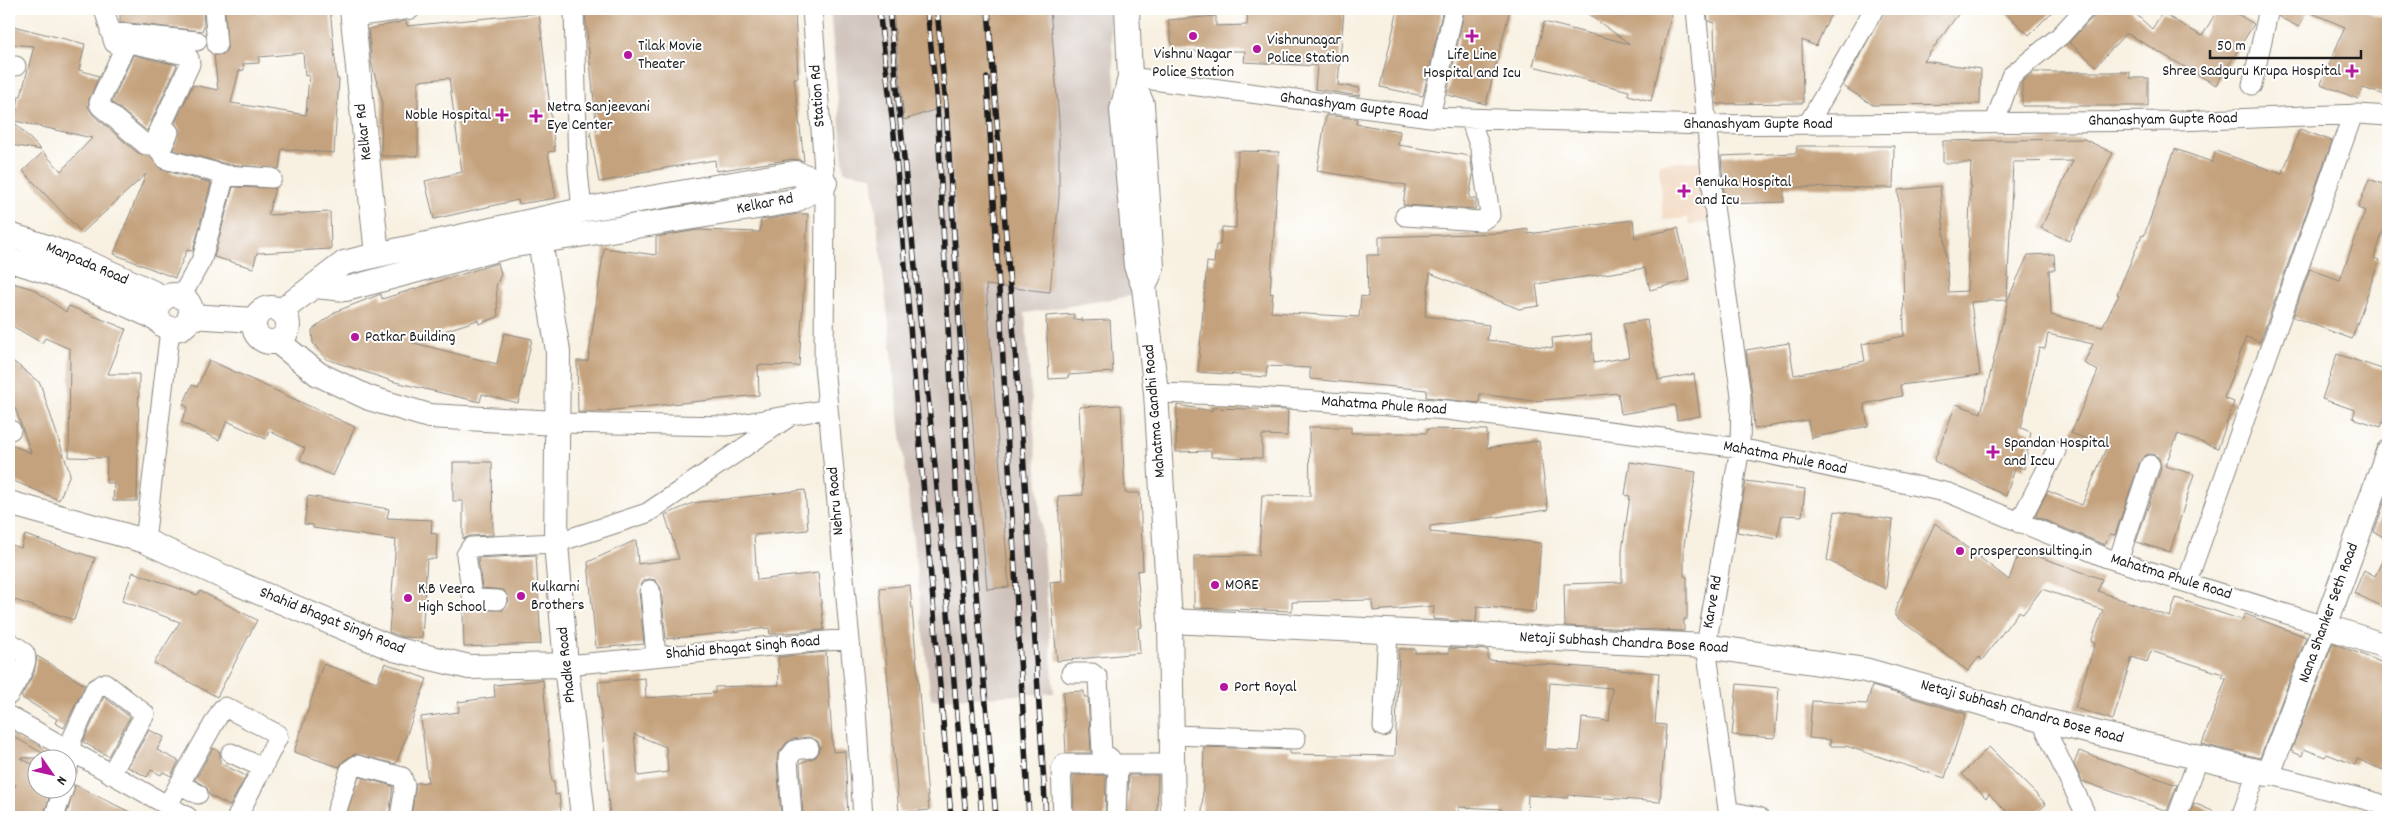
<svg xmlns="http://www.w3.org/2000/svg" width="2397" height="826" font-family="Dekko,sans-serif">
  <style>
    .built { fill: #f1d5bc }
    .railway { fill: #cec1b9 }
    .building { fill: #c4a27d; fill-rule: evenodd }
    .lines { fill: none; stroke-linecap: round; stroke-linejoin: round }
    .minor-casing { stroke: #8a867f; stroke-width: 21 }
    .tertiary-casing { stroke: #8a867f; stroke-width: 26 }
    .minor { stroke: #fff; stroke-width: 19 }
    .tertiary { stroke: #fff; stroke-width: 24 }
    .rail-casing { stroke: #1c1c1c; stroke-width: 5.5 }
    .rail { stroke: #fff; stroke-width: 4; stroke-dasharray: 11; stroke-linecap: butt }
    .poi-dot { fill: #b5179e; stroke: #fff; stroke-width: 2 }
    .labels { text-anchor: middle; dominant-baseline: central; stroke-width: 4; stroke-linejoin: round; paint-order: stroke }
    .poi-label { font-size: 16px; fill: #1c1c1c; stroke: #fff; text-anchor: start }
    .street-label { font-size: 16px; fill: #1c1c1c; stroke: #fff }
  </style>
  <rect width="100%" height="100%" fill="#fff"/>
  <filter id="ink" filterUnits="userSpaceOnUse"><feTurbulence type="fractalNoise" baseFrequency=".02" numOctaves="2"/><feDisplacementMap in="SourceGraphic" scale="10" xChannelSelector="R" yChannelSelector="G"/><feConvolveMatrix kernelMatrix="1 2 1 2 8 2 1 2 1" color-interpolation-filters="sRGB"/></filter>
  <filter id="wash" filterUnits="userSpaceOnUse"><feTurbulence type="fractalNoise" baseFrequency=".0096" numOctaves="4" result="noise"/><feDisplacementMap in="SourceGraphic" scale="20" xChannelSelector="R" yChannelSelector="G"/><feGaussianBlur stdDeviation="1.12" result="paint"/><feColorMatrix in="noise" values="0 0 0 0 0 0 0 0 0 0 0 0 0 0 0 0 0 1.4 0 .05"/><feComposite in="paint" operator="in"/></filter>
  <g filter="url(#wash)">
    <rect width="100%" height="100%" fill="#f8f1e2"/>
    <path class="built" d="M1705,160L1709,223L1689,225L1688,218L1663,220L1659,164Z"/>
    <path class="railway" d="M830,9H1109L1132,296L1025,313L1054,693L931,700L872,176L844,172Z"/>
    <g id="blocks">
      <path class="building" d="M120,9H203L204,26L202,31L120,22Z
        M225,9H330L337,79H339L334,153L282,149L279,169L227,164L173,150L180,131L175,123L193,85L218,90L214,55L223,54L227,49ZM303,53L305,76L309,75L306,115L231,103L239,71L244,70L243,64L259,63V57Z
        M624,9H795L798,78H794L804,161L793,159L716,171L715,160L635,173V175L599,182L590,132L597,131L585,13Z
        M893,9H1050L1059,121V197L1050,292L986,285L1009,587L987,589L946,106L904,120Z
        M1248,9H1344L1338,85L1360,88L1359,96L1315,89L1317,66L1244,62L1245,51H1173L1168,20L1216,16V26L1247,25Z
        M1398,9H1443L1423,96L1380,87Z
        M1465,9H1510L1486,104L1447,95Z
        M1581,9H1673L1651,101L1628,95L1629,91L1533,66L1544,22L1630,44Z
        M1707,9H1833L1816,46L1802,40L1803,103L1716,104L1714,23L1708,21Z
        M1885,9H1962L1924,61L1981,69L1980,104L1873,105L1843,86Z
        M2001,9H2055L2029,35Z
        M2096,9H2130L2152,29L2162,13L2202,36L2218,9H2229L2254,24L2216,85L2126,33L2096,66L2069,42L2093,17Z
        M2280,9H2360L2388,20V96L2363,88L2358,99L2321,84L2345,27L2307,11L2299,27L2279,17Z
        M539,13L555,151L548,152L556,198L519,204L518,200L434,219L425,181L462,172L449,78L418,81V156H381L382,100L372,66L368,29L406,21L407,26Z
        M9,25L85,44L79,70L99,76L89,99L88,107L93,115L139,154L150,156L162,170L211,183L193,251L187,250L175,278L114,254L146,174L82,233L23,171L43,152L61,171L92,138L15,121L19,96H21L34,46L9,44Z
        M133,55L177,65L147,131L112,102Z
        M2034,72H2130V78H2148V106H2022V82Z
        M1326,115L1357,119L1356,124L1400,131L1398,145L1470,156L1473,175L1469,198L1476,199V209L1403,205L1406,185L1317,171Z
        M14,122L41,150L11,145Z
        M2300,129L2332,141L2260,342L2246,337L2224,398L2234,402L2218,448L2178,434L2165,466L2194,474L2170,552L2136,542L2161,469L2159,458L2153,454H2147L2140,461L2115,535L2110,534L2105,545L2035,516L2048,491L2082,505L2107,446L2071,433L2098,371L2084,363L2093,344L2048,334L2045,349L2039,348L2021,428L2031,432L2024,469L2016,466L2006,496L1934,461L1956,404L1981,413L2008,299L2028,255L2054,254L2055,270H2049L2051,315L2102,327L2119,295L2117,294L2142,235L2144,236L2175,149L2212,162L2216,151L2282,174Z
        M2084,139L2113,153L2069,241L2041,228L2073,161L2013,162L2007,300L1971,302L1980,375L1900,385L1902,396L1864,404L1868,426L1811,438L1808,420L1754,429L1752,394L1746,350L1789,343L1794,375L1865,361L1862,344L1904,336L1903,256L1898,190L1940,186L1949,292L1967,291L1971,163H1943V141Z
        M1797,146H1894L1893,188L1784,187V202L1725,204L1721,156L1796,153Z
        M1238,151L1279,152L1270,294L1273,293L1271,312L1359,317L1361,296L1368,297L1367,255H1379V237L1501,233L1528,229V234L1633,220L1635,238L1678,228L1690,280L1650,290L1645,268L1536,284L1539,306L1519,309L1430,273L1425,316L1489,325L1487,340L1553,348L1552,338L1591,334L1594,363L1629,357L1623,324L1647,320L1658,380L1694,374L1700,416L1677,420L1675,405L1621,414L1618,393L1534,401L1480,394L1479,403L1426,397L1427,390L1310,379V368L1267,366L1266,377L1198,372L1207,262L1214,263L1216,245H1220L1222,227L1236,228Z
        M2369,179L2388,186V217L2374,258L2379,260L2352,339L2293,317L2310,269L2340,280L2365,211L2358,208Z
        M233,187L275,188L268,215L330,212L331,249L257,253L253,268L214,257Z
        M799,214H808L799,366L758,365L759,395L594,412H578L577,361H588L604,248L656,255V237L698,230L760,232L761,220Z
        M498,263L501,274L496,286L498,317L479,324L478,320L410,342L497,364L504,333L532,339L518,403L482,394L480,402L395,382L326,359L313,343L312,330L337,311L381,294L382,299Z
        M9,282L33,289L66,312L69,306L126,329L108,374H139L137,501H113L114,483H106L107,458L69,457L70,349L45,338L42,343L9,324Z
        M1074,314V320L1082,319V321L1110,320L1113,372L1068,375V378L1049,379L1046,316Z
        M2337,354L2388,371V406L2381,427L2353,418L2355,410L2322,399Z
        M9,358L40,383L70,474L59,500L9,479V444L31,453L15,408L9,403Z
        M209,360L355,427L333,476L300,460L305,448L269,431L266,439L227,421L219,440L181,422L188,407L183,405L192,385L197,387Z
        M1121,405L1125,493H1140L1143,570L1137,571L1142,627L1138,628L1140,653L1057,661L1050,582L1062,581L1058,496L1083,495L1079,407Z
        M1177,405L1212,411V408L1288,410L1287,436L1262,435V458L1211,457V451L1176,452Z
        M1309,427H1351V433H1427V429L1487,430V448L1539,441L1548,510L1430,526V532L1541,543L1535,612L1477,606L1476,622L1433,619L1434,606L1373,611L1372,600L1292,602V611L1194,608V556L1259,555L1262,495L1310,496Z
        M453,462H492L493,535L470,536L463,539V501H453Z
        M1630,462L1696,472L1684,545V576L1687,577V619H1684V631L1565,626L1564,584L1622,582V551L1630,496L1625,495Z
        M1746,481L1805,489L1802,516L1782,515L1777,539L1737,532Z
        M805,490L808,530L754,535L757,580L818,573L824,630L770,634L769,628L666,639L661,588L655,580L649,579L643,581L639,591L644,644L596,648L588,562L636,540L638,564L679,559L665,515L693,503Z
        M2388,492V539L2374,532Z
        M308,496L389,509L387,518L432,520L431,533L437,534L436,559H427L422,638L403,637L389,632L396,540L313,528V525L304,524Z
        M1835,511L1893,520L1886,589L1827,560Z
        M1935,523L2009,580L2020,550L2102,579L2098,591L2170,617L2176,598L2242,620L2245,614L2306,637L2260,758L2202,744L2226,679L2222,677L2223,674L2151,651L2147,662L2132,657L2113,720L2075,708L2095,643L2091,642L2103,610L2042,589L2023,614L2019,611L1982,660L1979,657L1968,671L1895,616V610Z
        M25,535L95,558L74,620L9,598V544L21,548Z
        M2388,549V609L2354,593L2364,570L2375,576Z
        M536,555L541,644L464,647L463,611L503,610L509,601L504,590L482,588L478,558Z
        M133,572L197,595L200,591L257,620L217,697L154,663L180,622L122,601Z
        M910,585L929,810L899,813L880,588Z
        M2333,643L2388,665V772L2357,759L2355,765L2327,754L2325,757L2304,749L2302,756L2291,751Z
        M1449,648L1488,650V660L1659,673L1655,724L1666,725L1660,802L1568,795V798L1528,795L1527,817H1502V809L1459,807L1458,817H1202L1204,747L1290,750V754L1395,756L1399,649H1415V653H1449ZM1550,683L1612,688L1609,721L1582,718L1579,751L1545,749Z
        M826,652L833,752L845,751L848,817H803L800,763L816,757L820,747L818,741L808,737L793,739L786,743L779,753L777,760L781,817H610L598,682L645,678L646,698L715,693V687L779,685L778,657ZM634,734L666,747L668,772L638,776Z
        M37,656L85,685L64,728L55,723L57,719L21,697L34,673Z
        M385,663L427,679L396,764L355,754L343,761L339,767L294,752L323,664L377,682Z
        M543,680L552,782H554L555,795L559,794L561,813H556V817H411L416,783L428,782L421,717L459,712L458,702L495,697L494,685Z
        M1737,684L1779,688L1775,738L1732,735Z
        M1872,686L1966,714L1945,778L1846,746H1829L1831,740L1809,738L1812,701L1867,704Z
        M1084,691V697H1088L1091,753H1066L1063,692Z
        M104,697L130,717L108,756L83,742Z
        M149,730L164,737L157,750L179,761L171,776L163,772L161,775L151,770L147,777L128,767Z
        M9,734L51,758H20L38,767V788H52L43,817H15L9,814V797L16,785L9,779Z
        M1989,747L2046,804L2032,817H2012L1989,794L1986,798L1962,774Z
        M213,748L220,752V763L246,776L230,806L209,795L207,788L195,780Z
        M2079,751L2177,785L2167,811L2082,781L2074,764Z
        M1073,775H1106L1105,817H1074Z
        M1129,775H1158L1157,817H1127Z
        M359,777L393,786L389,817H345Z
        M75,785L140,817H66Z
        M2194,803L2226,817H2189Z"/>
    </g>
  </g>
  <g filter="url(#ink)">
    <use href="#blocks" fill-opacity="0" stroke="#8a867f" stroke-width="1"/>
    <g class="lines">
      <defs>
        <path id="minor" d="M104,9L114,43
          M214,9L217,45
          M574,9L578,171L582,210
          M812,9L825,183L824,365L855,694L863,817
          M1696,9L1714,206L1741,396L1740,448L1706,646L1729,817
          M353,17L411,9
          M110,32L197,41
          M134,44L185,55L189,58L190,64L154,142L151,145H146L100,106L99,103L124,49L127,45Z
          M9,66H16
          M1130,77L1430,117L1706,125L2179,121L2358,114L2388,116
          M2252,85L2269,9
          M1430,117L1454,9
          M1995,122L2011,76L2060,36L2085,9
          M1808,124L1874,9
          M169,132L160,152L165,159L225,175
          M1405,216L1481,221L1490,215L1481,151L1470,118
          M181,297L202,259L225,175L272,178
          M1156,393L1228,395L1447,410L1740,448L1949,493L2107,558L2325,626
          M557,423L728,426L828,409
          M9,429L11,430
          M2019,523L2056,451
          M145,541L170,329
          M2118,561L2150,465
          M2187,582L2353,114
          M650,590L656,656
          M498,600L475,599L472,595L466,555L471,547L556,543L647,513L792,415
          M9,642C14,645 22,649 25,654C30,664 14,685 9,695
          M566,665L848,639
          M1071,673H1092L1098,678L1102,752L1110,758L1114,764
          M9,716L188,817
          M2041,720L2087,817
          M1383,727L1388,631
          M1172,735L1296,739
          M231,753L263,768
          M68,768L72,739L95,689L105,683L145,714L111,774
          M2268,774L2378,803L2388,809
          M179,784L198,794
          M167,806L222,709L225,707L277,734L278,737L237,817
          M337,810L350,770L357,765L402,777L405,786L400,817
          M1728,811L1759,817
          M54,817L64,788
          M792,817L788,759L795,750L809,748
          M1063,817L1061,769L1064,764H1172
          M1116,817L1118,764
          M2177,817L2199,757
          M2241,817L2257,772"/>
        <path id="tertiary" d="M352,9L377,255
          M1127,9L1130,77L1142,104L1152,267L1144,287L1156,393L1170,621L1173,817
          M1130,77L1122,110L1136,266L1144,287
          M9,235C63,250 114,274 164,298
          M540,241L558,351L556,543L566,665L583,817
          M9,260C61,274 109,296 158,319
          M314,286L346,289L509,246L794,201L825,183
          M157 312a17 17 0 1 1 34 0a17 17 0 1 1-34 0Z
          M254 325a17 17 0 1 1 34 0a17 17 0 1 1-34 0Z
          M281,311L344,263L377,255L582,210L795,173L825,183
          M190,316L255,320
          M277,341L318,374L369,398L429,416L557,423
          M9,503L145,541L239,584L394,649L469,667L566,665
          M1170,621L1706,646L1865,670L2041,720L2268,774L2325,626L2388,452
          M2325,626L2388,647"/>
      </defs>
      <use href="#minor" class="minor-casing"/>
      <use href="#tertiary" class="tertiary-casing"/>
      <use href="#minor" class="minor"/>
      <use href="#tertiary" class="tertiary"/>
      <defs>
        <path id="rail" d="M879,9L894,134L951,817
          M889,9L935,466L966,817
          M927,9L937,103L960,570L982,817
          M937,9L946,106L975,580L996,817
          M988,9L1023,451L1046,817
          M987,78L1029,817"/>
      </defs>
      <use href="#rail" class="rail-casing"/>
      <use href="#rail" class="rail"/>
    </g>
  </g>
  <g class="poi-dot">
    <circle cx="1193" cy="36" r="5"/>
    <path d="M1469.5 28.5h5v5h5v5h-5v5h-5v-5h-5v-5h5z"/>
    <circle cx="1257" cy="49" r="5"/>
    <circle cx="628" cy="55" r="5"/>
    <path d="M2349.5 63.5h5v5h5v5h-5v5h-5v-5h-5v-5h5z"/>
    <path d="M499.5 107.5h5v5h5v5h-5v5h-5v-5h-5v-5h5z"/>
    <path d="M533.5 108.5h5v5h5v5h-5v5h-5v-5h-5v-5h5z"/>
    <path d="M1681.5 183.5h5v5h5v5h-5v5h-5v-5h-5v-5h5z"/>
    <circle cx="355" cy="337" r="5"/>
    <path d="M1990.5 444.5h5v5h5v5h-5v5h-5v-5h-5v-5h5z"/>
    <circle cx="1960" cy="551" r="5"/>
    <circle cx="1215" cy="585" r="5"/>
    <circle cx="521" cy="596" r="5"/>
    <circle cx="408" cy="598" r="5"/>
    <circle cx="1224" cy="687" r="5"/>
  </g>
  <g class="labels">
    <g class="poi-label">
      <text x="1267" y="40">Vishnunagar<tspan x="1267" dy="18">Police Station</tspan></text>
      <text x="638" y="46">Tilak Movie<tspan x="638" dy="18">Theater</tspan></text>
      <text x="1193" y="54" text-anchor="middle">Vishnu Nagar<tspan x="1193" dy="18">Police Station</tspan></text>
      <text x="1472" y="55" text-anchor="middle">Life Line<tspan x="1472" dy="18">Hospital and Icu</tspan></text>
      <text x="2341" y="71" text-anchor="end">Shree Sadguru Krupa Hospital</text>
      <text x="547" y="107">Netra Sanjeevani<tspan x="547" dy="18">Eye Center</tspan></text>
      <text x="491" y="115" text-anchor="end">Noble Hospital</text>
      <text x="1695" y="182">Renuka Hospital<tspan x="1695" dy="18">and Icu</tspan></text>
      <text x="365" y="337">Patkar Building</text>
      <text x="2004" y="443">Spandan Hospital<tspan x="2004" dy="18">and Iccu</tspan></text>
      <text x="1970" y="551">prosperconsulting.in</text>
      <text x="1225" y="585">MORE</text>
      <text x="531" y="587">Kulkarni<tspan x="531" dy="18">Brothers</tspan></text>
      <text x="418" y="589">K.B Veera<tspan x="418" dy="18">High School</tspan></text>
      <text x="1234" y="687">Port Royal</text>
    </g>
    <g class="street-label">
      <text transform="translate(818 96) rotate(-94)">Station Rd</text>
      <text transform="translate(1354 107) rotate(7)">Ghanashyam Gupte Road</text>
      <text transform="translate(2163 120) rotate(-1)">Ghanashyam Gupte Road</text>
      <text x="1758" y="124">Ghanashyam Gupte Road</text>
      <text transform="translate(364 132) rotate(-96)">Kelkar Rd</text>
      <text transform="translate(765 204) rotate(-11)">Kelkar Rd</text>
      <text transform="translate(87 264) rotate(23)">Manpada Road</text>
      <text transform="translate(1384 406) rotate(4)">Mahatma Phule Road</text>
      <text transform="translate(1155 411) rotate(-95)">Mahatma Gandhi Road</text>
      <text transform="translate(1785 458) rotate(11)">Mahatma Phule Road</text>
      <text transform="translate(836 501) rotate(-95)">Nehru Road</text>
      <text transform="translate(2171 577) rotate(17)">Mahatma Phule Road</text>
      <text transform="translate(1713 602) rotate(-80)">Karve Rd</text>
      <text transform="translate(2329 613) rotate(-70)">Nana Shanker Seth Road</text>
      <text transform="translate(332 621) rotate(22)">Shahid Bhagat Singh Road</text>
      <text transform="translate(1624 643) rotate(3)">Netaji Subhash Chandra Bose Road</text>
      <text transform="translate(743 648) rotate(-5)">Shahid Bhagat Singh Road</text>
      <text transform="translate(567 665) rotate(-96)">Phadke Road</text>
      <text transform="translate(2022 712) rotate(15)">Netaji Subhash Chandra Bose Road</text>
    </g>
  </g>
  <rect width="2397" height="826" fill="none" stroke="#fff" stroke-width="30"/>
  <g transform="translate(52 774) rotate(124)"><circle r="24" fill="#ffffff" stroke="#a4a4a4"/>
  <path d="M0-4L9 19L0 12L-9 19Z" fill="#b5179e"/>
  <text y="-8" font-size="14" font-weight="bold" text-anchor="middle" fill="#1c1c1c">N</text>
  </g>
  <path d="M2210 50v8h151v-8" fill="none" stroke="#1c1c1c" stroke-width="2.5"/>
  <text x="2217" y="50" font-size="15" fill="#1c1c1c" stroke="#ffffff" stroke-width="4" paint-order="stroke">50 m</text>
</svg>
